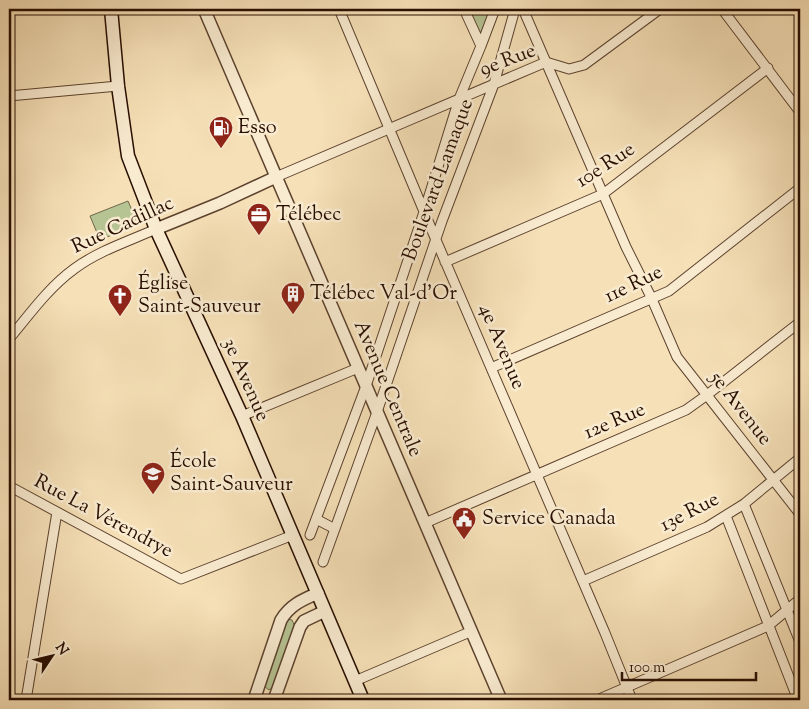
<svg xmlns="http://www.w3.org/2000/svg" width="809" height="709" font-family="'Sorts Mill Goudy',serif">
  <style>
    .green { fill: #b6c393; stroke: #6f684a }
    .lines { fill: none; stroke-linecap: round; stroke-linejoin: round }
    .minor-casing { stroke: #5c422e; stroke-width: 11 }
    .tertiary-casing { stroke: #5c422e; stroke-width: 14 }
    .secondary-casing { stroke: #280e01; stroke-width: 15 }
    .minor { stroke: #f9ebd0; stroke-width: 9 }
    .tertiary { stroke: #f9ebd0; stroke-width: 11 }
    .secondary { stroke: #f9ebd0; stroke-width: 12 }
    .labels { text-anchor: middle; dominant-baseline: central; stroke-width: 5; stroke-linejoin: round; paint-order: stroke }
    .street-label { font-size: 20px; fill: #280e01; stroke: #f9ebd0 }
    .poi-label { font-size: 20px; fill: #280e01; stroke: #f9ebd0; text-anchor: start }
  </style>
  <rect width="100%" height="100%" fill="#f6e0b7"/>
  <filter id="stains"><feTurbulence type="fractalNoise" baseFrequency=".004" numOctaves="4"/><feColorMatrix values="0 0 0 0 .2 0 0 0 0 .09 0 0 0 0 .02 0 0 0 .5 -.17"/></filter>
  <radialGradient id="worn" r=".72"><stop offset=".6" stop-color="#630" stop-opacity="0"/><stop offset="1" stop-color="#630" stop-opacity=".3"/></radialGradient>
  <path class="green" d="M464,9H494L481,46Z
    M128,201L138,224L100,240L90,216Z
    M288,619L292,620L295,627L274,686L269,690L264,686L285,621Z"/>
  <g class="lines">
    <defs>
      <path id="minor" d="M339,9L436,240L605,633L632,700
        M464,9L481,46
        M523,9L626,247L651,297L677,357L800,514
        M722,9L800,112
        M9,96L118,86
        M276,177L546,62L569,69L584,65L660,9
        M445,262L603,194L768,68
        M9,339C29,315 48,288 74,269C98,251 129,241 156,229
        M491,368L669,291L800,188
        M242,416L358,368
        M9,486L181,579L293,535
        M744,504L800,642
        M726,516L798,700
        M316,519L335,529
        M425,523L686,410L707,395L800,322
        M310,535L366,386L424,212L459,99L481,46L495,9
        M323,562L377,412L442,221L494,84L515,9
        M583,581L707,527L744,504L800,458
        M355,681L472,631
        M26,700L57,512
        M597,700L768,626L800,599"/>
      <path id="tertiary" d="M204,9L501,700
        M156,229L220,203L276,177
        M254,700L281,620C290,605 302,600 318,593
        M274,700L300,627L304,621L325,611"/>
      <path id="secondary" d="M111,9L118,86L128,156L156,229L242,416L363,700"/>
    </defs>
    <use href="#minor" class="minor-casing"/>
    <use href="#tertiary" class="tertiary-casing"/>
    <use href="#secondary" class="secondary-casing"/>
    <use href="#minor" class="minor"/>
    <use href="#tertiary" class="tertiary"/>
    <use href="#secondary" class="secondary"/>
  </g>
  <defs>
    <symbol id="fuel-pin" viewBox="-11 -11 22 30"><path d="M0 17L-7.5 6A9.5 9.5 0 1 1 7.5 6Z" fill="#8f2418" stroke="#f9ebd0"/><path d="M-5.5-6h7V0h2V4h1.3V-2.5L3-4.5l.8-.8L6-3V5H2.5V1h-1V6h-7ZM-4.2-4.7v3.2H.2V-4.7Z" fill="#fff"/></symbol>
    <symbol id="office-pin" viewBox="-11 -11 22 30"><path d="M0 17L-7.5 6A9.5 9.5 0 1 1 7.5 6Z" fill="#8f2418" stroke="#f9ebd0"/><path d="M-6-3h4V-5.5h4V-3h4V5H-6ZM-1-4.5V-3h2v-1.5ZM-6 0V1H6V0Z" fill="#fff"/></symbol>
    <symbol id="building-pin" viewBox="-11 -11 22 30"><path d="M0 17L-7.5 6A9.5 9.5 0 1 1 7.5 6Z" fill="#8f2418" stroke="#f9ebd0"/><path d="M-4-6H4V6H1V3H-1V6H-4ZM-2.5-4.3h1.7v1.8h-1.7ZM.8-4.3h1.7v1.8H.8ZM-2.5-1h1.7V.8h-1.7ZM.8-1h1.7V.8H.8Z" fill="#fff"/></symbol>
    <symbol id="church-pin" viewBox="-11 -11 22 30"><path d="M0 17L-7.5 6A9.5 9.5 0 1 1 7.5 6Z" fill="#8f2418" stroke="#f9ebd0"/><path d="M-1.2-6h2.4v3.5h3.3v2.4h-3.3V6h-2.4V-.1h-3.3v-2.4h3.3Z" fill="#fff"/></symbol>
    <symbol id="school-pin" viewBox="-11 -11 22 30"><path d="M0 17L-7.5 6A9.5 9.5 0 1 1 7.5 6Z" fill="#8f2418" stroke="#f9ebd0"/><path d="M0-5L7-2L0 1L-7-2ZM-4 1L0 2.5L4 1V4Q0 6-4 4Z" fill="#fff"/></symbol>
    <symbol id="civic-pin" viewBox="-11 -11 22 30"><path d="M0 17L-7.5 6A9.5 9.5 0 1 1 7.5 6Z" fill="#8f2418" stroke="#f9ebd0"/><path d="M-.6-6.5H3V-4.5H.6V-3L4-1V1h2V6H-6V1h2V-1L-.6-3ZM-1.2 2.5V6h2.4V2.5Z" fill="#fff"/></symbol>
  </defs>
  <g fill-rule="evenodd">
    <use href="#fuel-pin" x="207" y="114" width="28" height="38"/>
    <use href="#office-pin" x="245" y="201" width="28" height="38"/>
    <use href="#building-pin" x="279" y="280" width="28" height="38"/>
    <use href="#church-pin" x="106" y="282" width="28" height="38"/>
    <use href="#school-pin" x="139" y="460" width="28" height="38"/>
    <use href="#civic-pin" x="450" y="505" width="28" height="38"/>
  </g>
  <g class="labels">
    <g class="street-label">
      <text transform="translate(508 61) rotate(-21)">9e Rue</text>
      <text transform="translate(606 166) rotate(-33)">10e Rue</text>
      <text transform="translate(439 180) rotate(-70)">Boulevard Lamaque</text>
      <text transform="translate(123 226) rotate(-25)">Rue Cadillac</text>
      <text transform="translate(634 285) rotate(-26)">11e Rue</text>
      <text transform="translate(501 347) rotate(67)">4e Avenue</text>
      <text transform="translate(245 380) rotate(66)">3e Avenue</text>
      <text transform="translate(387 389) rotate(67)">Avenue Centrale</text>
      <text transform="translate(740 409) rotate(52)">5e Avenue</text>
      <text transform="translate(615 422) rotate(-23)">12e Rue</text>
      <text transform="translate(690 513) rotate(-27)">13e Rue</text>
      <text transform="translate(103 517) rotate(28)">Rue La Vérendrye</text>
    </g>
    <g class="poi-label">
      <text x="238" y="128">Esso</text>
      <text x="276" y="215">Télébec</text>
      <text x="138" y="284">Église<tspan x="138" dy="23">Saint-Sauveur</tspan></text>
      <text x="310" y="294">Télébec Val-d'Or</text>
      <text x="170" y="462">École<tspan x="170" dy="23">Saint-Sauveur</tspan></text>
      <text x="482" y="519">Service Canada</text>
    </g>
  </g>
  <rect width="809" height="709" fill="none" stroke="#f6e0b7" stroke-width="30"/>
  <rect x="10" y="10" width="789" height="689" fill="none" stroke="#280e01" stroke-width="2.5"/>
  <rect x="15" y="15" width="779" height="679" fill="none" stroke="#280e01"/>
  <g transform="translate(52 656) rotate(55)" stroke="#f9ebd0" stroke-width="4" paint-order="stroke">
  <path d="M0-4L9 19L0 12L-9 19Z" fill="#280e01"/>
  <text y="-8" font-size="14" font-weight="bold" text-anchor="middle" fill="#280e01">N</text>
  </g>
  <path d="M622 672v8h134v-8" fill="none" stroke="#280e01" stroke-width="2.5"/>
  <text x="629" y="672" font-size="15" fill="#280e01" stroke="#f9ebd0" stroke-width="4" paint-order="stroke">100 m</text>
  <rect width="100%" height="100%" filter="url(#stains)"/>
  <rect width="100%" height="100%" fill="url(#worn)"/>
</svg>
